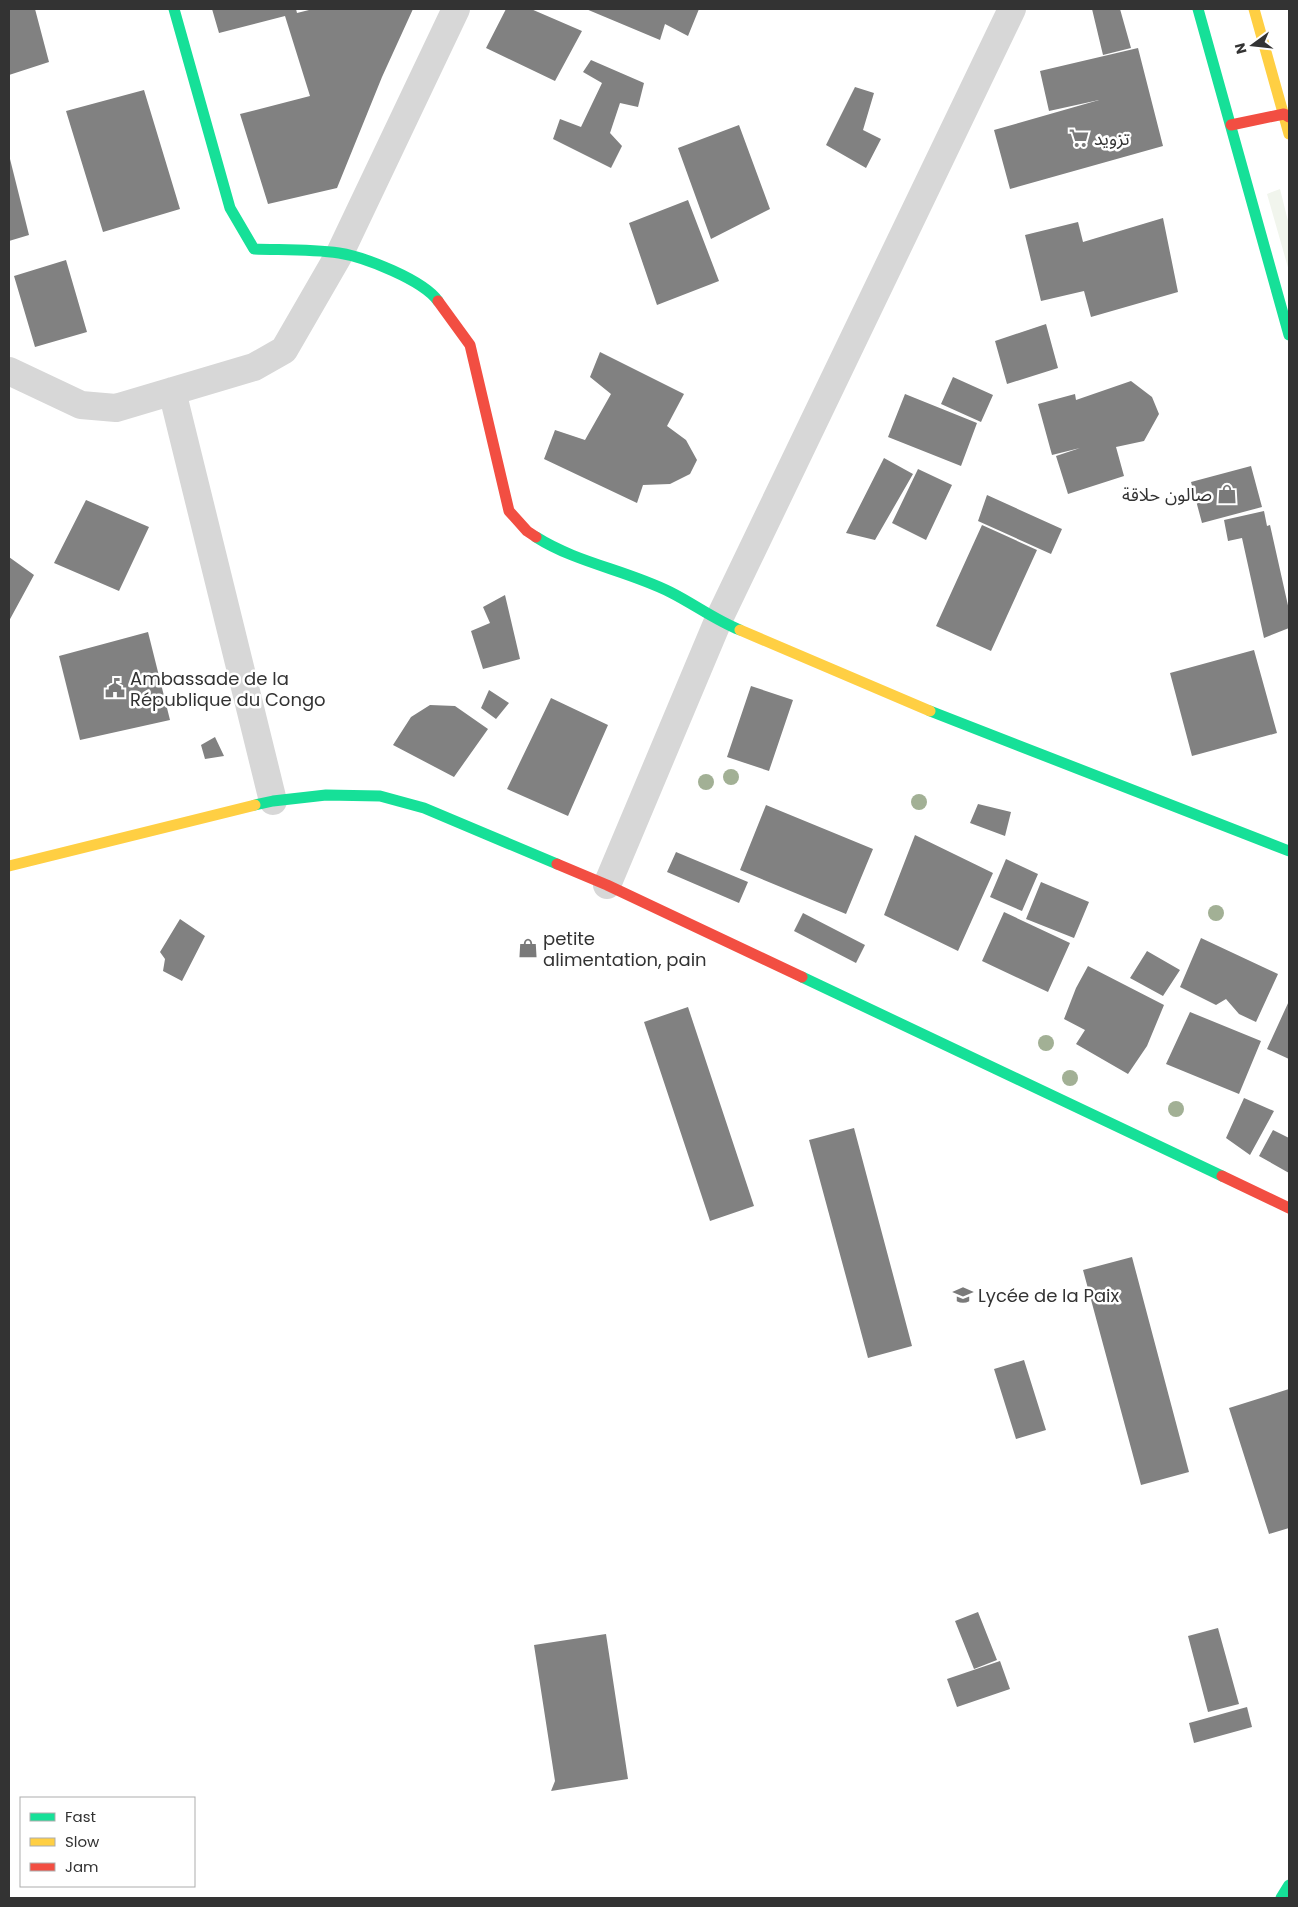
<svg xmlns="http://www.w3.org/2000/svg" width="1298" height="1907" font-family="Poppins,'Noto Sans Arabic',sans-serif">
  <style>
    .green { fill: #f1f5ed }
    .building { fill: #818181 }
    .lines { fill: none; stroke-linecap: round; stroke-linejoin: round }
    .street { stroke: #d7d7d7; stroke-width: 28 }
    .fast { stroke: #16e098; stroke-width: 11 }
    .slow { stroke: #ffcf43; stroke-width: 11 }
    .jam { stroke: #f24e42; stroke-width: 11 }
    .tree { fill: #a2b095 }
    .labels { text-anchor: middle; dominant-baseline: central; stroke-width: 5; stroke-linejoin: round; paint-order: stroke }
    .poi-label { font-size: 18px; fill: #333; stroke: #fff; text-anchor: start }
  </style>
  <rect width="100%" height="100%" fill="#fff"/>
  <path class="green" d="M1280,189L1289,225V271L1267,194Z"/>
  <path class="building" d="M9,9H35L49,62L9,75Z
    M212,9H296L297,13L313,9H413L382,77L337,188L268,204L240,114L310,96L285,16L219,33Z
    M506,9H531L582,31L555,81L486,48Z
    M586,9H699L688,36L665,24L660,40Z
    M1092,9H1120L1131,48L1103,55Z
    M1138,48L1163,146L1010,189L994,130L1099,100L1049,111L1040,71Z
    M591,60L644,83L638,107L620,103L610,133L622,146L611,168L553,139L560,119L581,127L602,83L583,72Z
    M855,87L874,93L863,130L881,139L866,168L826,145Z
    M144,90L180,209L103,232L66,111Z
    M739,125L770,209L711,239L678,148Z
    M9,155L29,235L9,241Z
    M688,200L719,281L657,305L629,223Z
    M1163,218L1178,292L1091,317L1084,291L1041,301L1025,235L1078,222L1083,242Z
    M66,260L87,332L35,347L14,276Z
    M1046,324L1058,368L1007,384L995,341Z
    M600,352L684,394L667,426L686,440L697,460L690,474L670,484L643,485L637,503L544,459L555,430L585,440L611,394L590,377Z
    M953,377L993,395L981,422L941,404Z
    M1131,381L1152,397L1159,414L1144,441L1116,447L1124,476L1068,494L1056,456L1080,448L1052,455L1038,404L1075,394L1076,400Z
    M905,394L977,423L961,466L888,437Z
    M884,458L913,474L875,540L846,533Z
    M1251,466L1262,507L1202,523L1191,482Z
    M918,469L952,485L926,540L892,523Z
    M987,495L1062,529L1051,554L978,521Z
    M86,500L149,527L119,591L54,563Z
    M1264,511L1267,526L1270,525L1289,610V628L1264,638L1242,538L1228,541L1224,520Z
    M982,525L1037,550L991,651L936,626Z
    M9,557L34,575L9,621Z
    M505,595L520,659L483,669L471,631L490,623L483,607Z
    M148,632L170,720L80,740L59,656Z
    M1254,650L1277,733L1192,756L1170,673Z
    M751,686L793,700L769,771L727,757Z
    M489,690L509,703L496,719L481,708Z
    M551,698L608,725L568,816L507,789Z
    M430,705L455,706L488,729L454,777L393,745L411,717Z
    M215,737L224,756L205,759L201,745Z
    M978,804L1011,812L1005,836L970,823Z
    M766,805L873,849L846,914L740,870Z
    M915,835L993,873L958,951L884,915Z
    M676,852L748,882L739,903L667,872Z
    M1006,859L1038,874L1022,911L990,897Z
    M1041,882L1089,902L1074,938L1026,919Z
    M1004,912L1070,943L1048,992L982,961Z
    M803,913L865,945L856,963L794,931Z
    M180,919L205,936L182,981L163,971L165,959L160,952Z
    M1201,938L1278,974L1256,1022L1239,1014L1226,999L1216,1005L1180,987Z
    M1147,951L1180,970L1163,996L1130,978Z
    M1088,966L1164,1005L1147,1046L1128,1074L1076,1044L1085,1030L1064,1019L1076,988Z
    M1289,1001V1059L1267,1049Z
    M688,1007L754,1206L710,1221L644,1022Z
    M1190,1012L1261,1041L1239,1094L1166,1064Z
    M1244,1098L1274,1111L1250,1155L1226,1138Z
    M854,1128L912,1346L868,1358L809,1140Z
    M1273,1130L1289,1138V1173L1259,1156Z
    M1132,1257L1189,1472L1141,1485L1083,1270Z
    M1024,1360L1046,1430L1016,1439L994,1369Z
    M1289,1389V1528L1269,1534L1229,1408Z
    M978,1612L997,1660L974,1669L955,1621Z
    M1218,1628L1239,1704L1208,1712L1188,1636Z
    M606,1634L628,1779L551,1791L555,1781L534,1645Z
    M1000,1661L1010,1689L957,1707L947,1679Z
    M1247,1707L1252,1727L1194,1743L1189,1723Z"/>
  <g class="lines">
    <path class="street" d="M9,371L81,405L116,408L254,367L284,350L340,253L456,9
      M172,391L273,801
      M607,885L718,621L1012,9"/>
    <path class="fast" d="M174,9L230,208L254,249C282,250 311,249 339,253C365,257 423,280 438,301
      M1198,9L1289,335
      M536,537C577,563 626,570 670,592C694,604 715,620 740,630
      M930,711L1289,851
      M255,805L273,801L326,795L380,796L424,808L557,864
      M802,977L1222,1176
      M1281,1898L1289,1885"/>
    <path class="slow" d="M1254,9L1289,134
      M740,630L930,711
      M9,866L255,805"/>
    <path class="jam" d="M1231,125L1284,114L1289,117
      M438,301L470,345L509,511L527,531L536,537
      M557,864L607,885L802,977
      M1222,1176L1289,1208"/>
  </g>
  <g class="tree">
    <circle cx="731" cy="777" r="8"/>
    <circle cx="706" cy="782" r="8"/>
    <circle cx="919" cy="802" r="8"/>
    <circle cx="1216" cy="913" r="8"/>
    <circle cx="1046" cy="1043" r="8"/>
    <circle cx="1070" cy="1078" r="8"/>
    <circle cx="1176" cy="1109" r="8"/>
  </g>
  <defs>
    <symbol id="supermarket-bare" viewBox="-9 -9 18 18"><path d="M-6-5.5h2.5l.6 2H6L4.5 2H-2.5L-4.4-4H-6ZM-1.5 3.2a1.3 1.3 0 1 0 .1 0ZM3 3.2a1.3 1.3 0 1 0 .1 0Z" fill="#7a7a7a" stroke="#fff" stroke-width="2.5" paint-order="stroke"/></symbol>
    <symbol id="shop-bare" viewBox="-9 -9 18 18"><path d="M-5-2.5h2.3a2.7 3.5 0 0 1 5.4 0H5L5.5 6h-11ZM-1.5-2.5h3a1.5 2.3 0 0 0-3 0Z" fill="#7a7a7a" stroke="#fff" stroke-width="2.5" paint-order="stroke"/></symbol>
    <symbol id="civic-bare" viewBox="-9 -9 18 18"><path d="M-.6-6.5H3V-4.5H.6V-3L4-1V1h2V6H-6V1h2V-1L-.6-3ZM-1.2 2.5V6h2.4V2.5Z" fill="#7a7a7a" stroke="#fff" stroke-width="2.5" paint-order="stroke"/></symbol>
    <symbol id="school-bare" viewBox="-9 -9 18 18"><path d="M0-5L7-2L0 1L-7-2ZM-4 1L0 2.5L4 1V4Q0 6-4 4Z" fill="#7a7a7a" stroke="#fff" stroke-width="2.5" paint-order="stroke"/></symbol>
  </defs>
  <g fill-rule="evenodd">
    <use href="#supermarket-bare" x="1065" y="124" width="28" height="28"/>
    <use href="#shop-bare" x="1213" y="480" width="28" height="28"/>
    <use href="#civic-bare" x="101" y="674" width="28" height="28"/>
    <use href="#shop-bare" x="514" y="934" width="28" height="28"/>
    <use href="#school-bare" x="949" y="1281" width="28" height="28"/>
  </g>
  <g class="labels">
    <g class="poi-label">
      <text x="1094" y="138">تزويد</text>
      <text x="1212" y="494" text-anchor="end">صالون حلاقة</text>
      <text x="130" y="678">Ambassade de la<tspan x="130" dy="21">République du Congo</tspan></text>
      <text x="543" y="938">petite<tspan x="543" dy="21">alimentation, pain</tspan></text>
      <text x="978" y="1295">Lycée de la Paix</text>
    </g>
  </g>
  <rect width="1298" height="1907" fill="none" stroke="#333333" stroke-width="20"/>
  <rect x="20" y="1797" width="175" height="90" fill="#ffffff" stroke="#adadad"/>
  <rect x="30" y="1813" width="25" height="8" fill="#16e098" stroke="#adadad"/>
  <text x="65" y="1822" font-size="15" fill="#333333">Fast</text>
  <rect x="30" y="1838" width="25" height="8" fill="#ffcf43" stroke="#adadad"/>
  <text x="65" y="1847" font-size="15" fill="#333333">Slow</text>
  <rect x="30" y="1863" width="25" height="8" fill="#f24e42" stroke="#adadad"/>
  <text x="65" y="1872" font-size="15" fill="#333333">Jam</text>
  <g transform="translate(1253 45) rotate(255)" stroke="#ffffff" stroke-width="4" paint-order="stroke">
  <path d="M0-4L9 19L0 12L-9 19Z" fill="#333333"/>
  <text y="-8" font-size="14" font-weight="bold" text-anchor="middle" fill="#333333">N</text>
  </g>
</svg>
